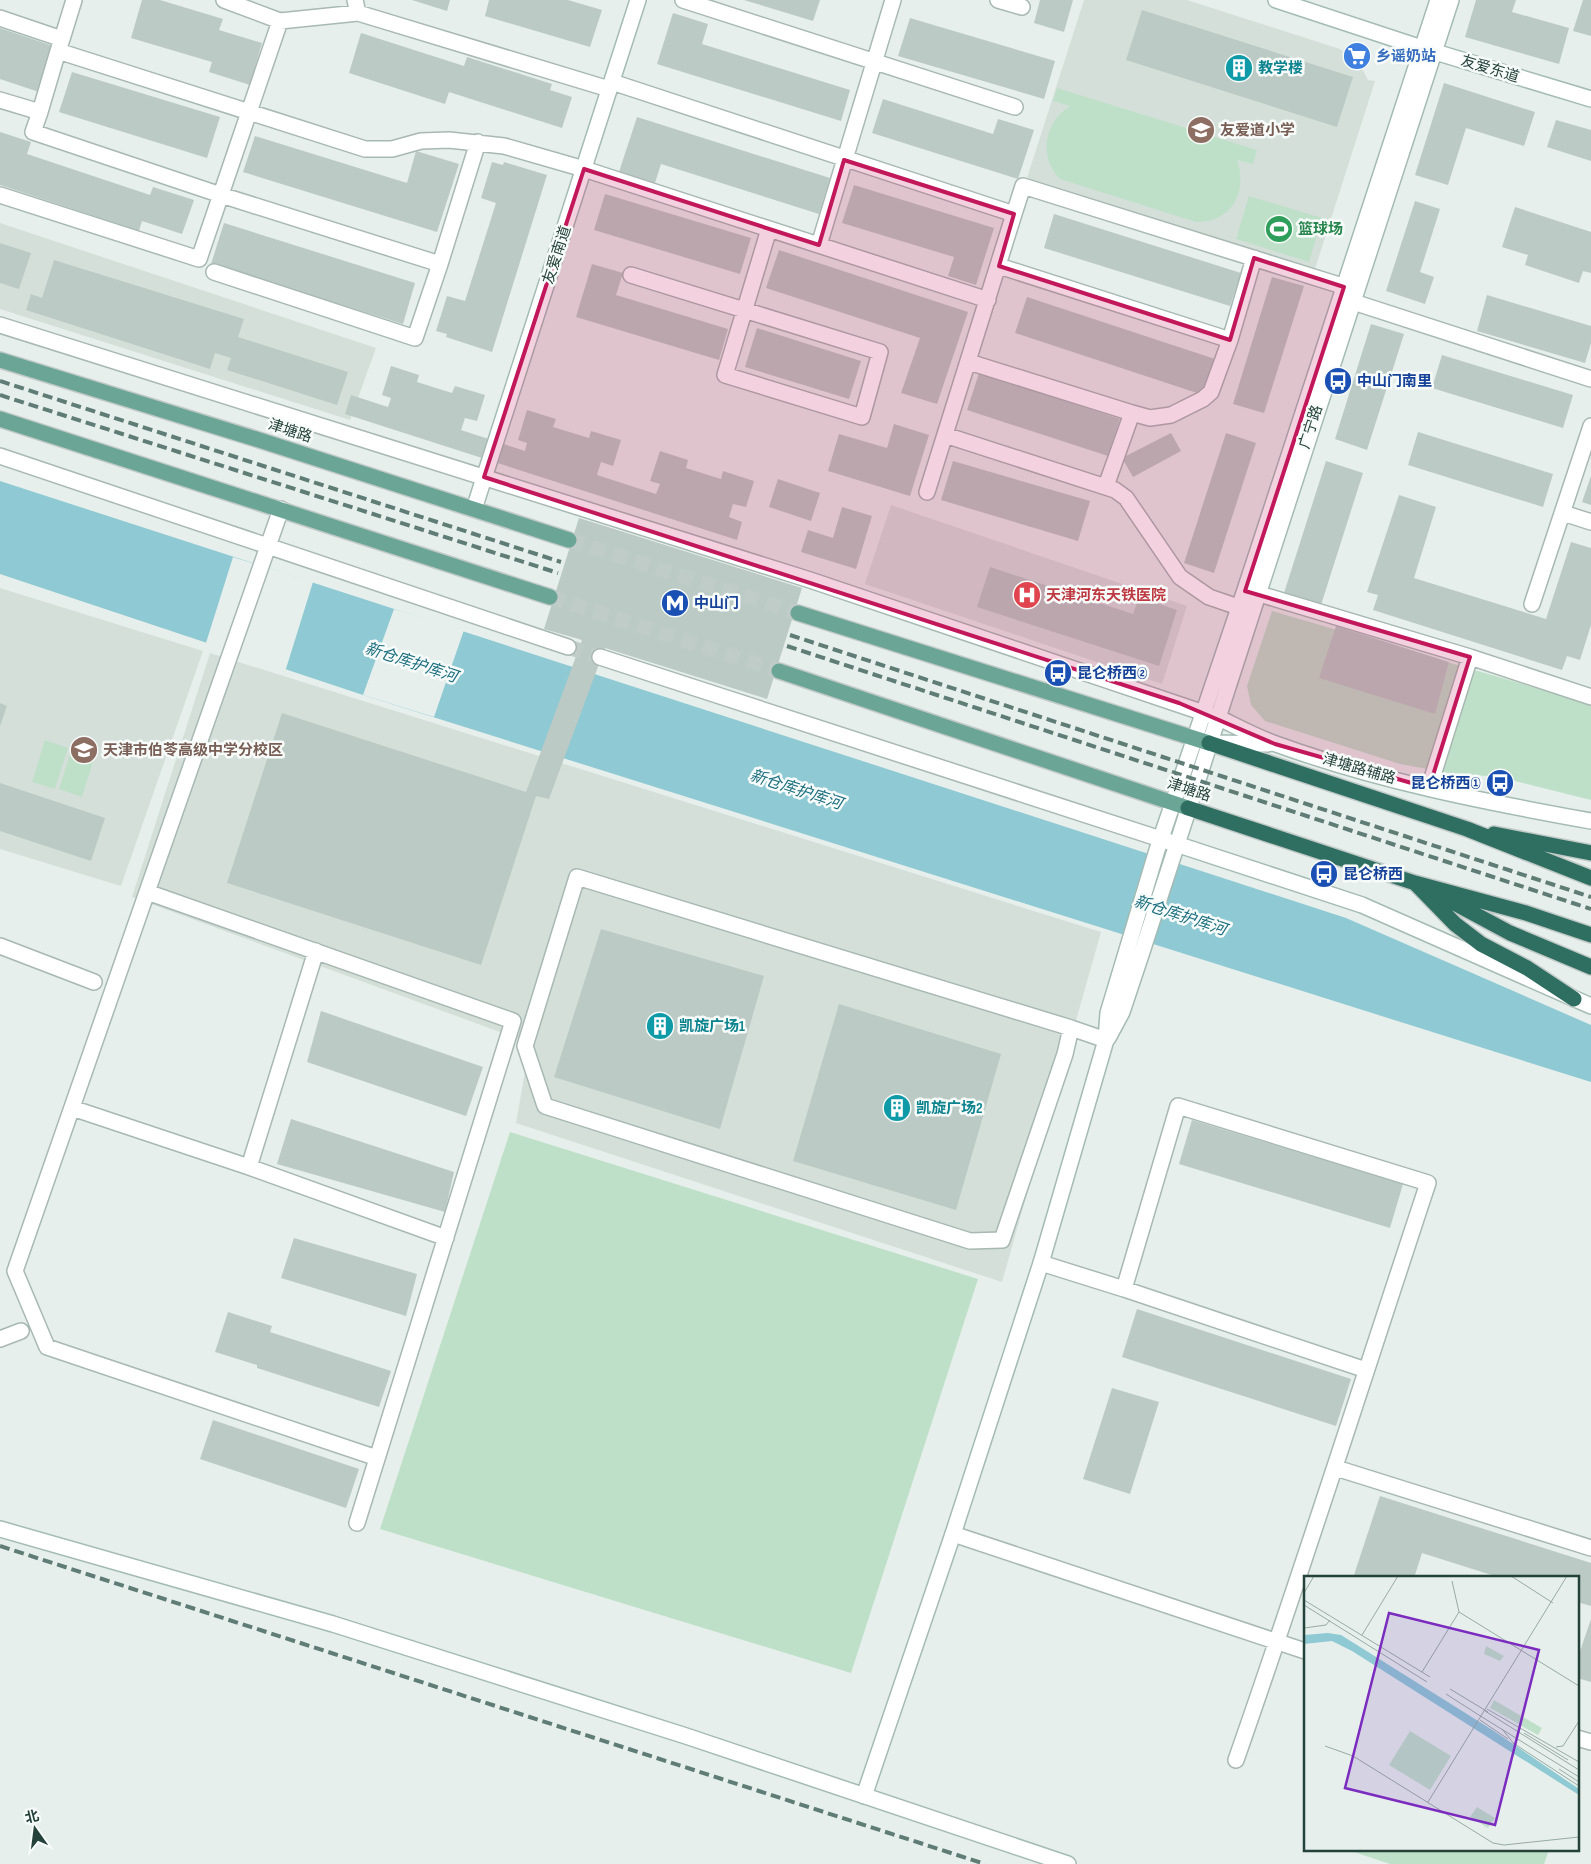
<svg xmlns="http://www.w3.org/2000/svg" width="1591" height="1864" font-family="'Sofia Sans Condensed','Noto Sans SC',sans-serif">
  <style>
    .built { fill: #d4dfda }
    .green { fill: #bfe0c8 }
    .water { fill: #8ec9d4 }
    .pier { fill: #e6efeb }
    .building { fill: #bbcac4 }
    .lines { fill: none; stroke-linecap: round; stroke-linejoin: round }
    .street-tunnel { stroke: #bfccc8; stroke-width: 15; stroke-dasharray: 15 8; stroke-linecap: butt }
    .primary-tunnel { stroke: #bfccc8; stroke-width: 15; stroke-dasharray: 15 8; stroke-linecap: butt }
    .street-casing { stroke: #a8b8b2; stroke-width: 18 }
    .secondary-casing { stroke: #a4bbb3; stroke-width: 18 }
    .primary-casing { stroke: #c2cac8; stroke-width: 18 }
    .highway-casing { stroke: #c2cac8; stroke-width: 18 }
    .street { stroke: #fff; stroke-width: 15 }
    .secondary { stroke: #fff; stroke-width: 15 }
    .primary { stroke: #6aa596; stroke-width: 15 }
    .highway { stroke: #2f6f62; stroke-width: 15 }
    .rail { stroke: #5f7d75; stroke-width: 4; stroke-dasharray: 10 5; stroke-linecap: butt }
    .marked { fill: #c2185b; fill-opacity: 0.2; stroke: #c2185b; stroke-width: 4; stroke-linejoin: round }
    .labels { text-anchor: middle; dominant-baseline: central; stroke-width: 5; stroke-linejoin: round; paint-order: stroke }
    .shop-label { font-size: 15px; font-weight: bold; fill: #366cbe; stroke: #f7fbf9; text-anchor: start }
    .culture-label { font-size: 15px; font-weight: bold; fill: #0d838f; stroke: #f7fbf9; text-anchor: start }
    .street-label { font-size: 15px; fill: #24423a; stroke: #f7fbf9 }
    .education-label { font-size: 15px; font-weight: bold; fill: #785e54; stroke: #f7fbf9; text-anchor: start }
    .leisure-label { font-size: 15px; font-weight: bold; fill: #27864d; stroke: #f7fbf9; text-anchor: start }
    .transit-label { font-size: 15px; font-weight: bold; fill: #164399; stroke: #f7fbf9; text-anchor: start }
    .health-label { font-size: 15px; font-weight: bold; fill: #be3a42; stroke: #f7fbf9; text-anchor: start }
    .water-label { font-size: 16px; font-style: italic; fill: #1c6f80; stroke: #f7fbf9 }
    .inset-road { fill: none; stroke: #98aaa4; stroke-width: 1 }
    .view { fill: #7b2cbf; fill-opacity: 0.15; stroke: #7b2cbf; stroke-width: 2.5 }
    .inset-edge { fill: none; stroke: #24423a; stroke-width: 2.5 }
  </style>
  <rect width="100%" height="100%" fill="#e6efeb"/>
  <path class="built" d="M1084,0H1187L1340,49L1359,63L1368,80L1375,81L1315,269L1027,178Z
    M0,223L376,348L350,420L0,309Z
    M891,505L1187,606L1162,684L865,584Z
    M0,588L203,651L121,886L0,849Z
    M210,653L1101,932L1002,1282L516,1123L530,1043L132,897Z"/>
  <path class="green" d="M1057,88L1257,150L1253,164L1237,160C1248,191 1232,223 1196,222L1060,179C1038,157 1044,122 1070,106L1053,101Z
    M1249,196L1322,218L1309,262L1236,239Z
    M1272,611L1591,704V800L1499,777L1449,773L1400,764L1265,721L1251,705L1247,686Z
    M45,740L68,748L55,789L32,782Z
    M72,748L95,755L82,797L59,789Z
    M510,1132L978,1279L851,1673L380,1529Z
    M1348,1850H1549L1544,1864H1390Z"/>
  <path class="water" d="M0,481L1346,918L1591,1025V1082L363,695L0,574Z"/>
  <path class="pier" d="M233,557L313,582L285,672L205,646Z
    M394,609L464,630L434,717L363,695Z"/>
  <path class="building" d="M142,0H160L223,19L219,30L262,43L250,85L209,72L212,62L131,38Z
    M412,0H450L447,11Z
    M489,0H568L602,10L590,47L485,16Z
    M744,0H820L813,21Z
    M1040,0H1073L1064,32L1034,23Z
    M1476,0H1516L1512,12L1569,28L1559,64L1465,37Z
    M1583,0H1591V36L1573,31Z
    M1142,10L1353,77L1337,127L1126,60Z
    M673,13L708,24L702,44L850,90L841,121L657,64Z
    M910,18L1055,61L1044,99L898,56Z
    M0,28L53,46L39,92L0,79Z
    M361,33L464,66L467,57L552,84L550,90L572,97L562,128L449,92L445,104L349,73Z
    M72,72L220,117L207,158L59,112Z
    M1444,83L1535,112L1524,146L1466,128L1448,185L1415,175Z
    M883,99L993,134L998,119L1034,130L1018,179L872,133Z
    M637,117L830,178L819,214L661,164L654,186L618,175Z
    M1556,120L1591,130V161L1547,147Z
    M0,132L31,142L27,154L150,195L153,187L194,200L182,234L142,221L139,231L0,185Z
    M255,136L407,183L416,151L459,164L437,232L243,172Z
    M492,162L503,165L504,162L547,175L492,352L446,337L447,334L436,331L447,296L465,301L496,203L481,198Z
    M854,185L994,228L976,285L948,276L954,257L842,223Z
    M605,194L751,238L740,274L594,230Z
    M1415,201L1440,209L1420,272L1434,277L1425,304L1386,291Z
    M1515,207L1591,232V273L1583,271L1579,283L1525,265L1528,255L1502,247Z
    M1054,214L1241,273L1230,306L1044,248Z
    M224,223L415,283L403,324L211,264Z
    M0,243L31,253L19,289L0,283Z
    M779,250L968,312L937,404L901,393L920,338L766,288Z
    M54,260L244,319L238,337L348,372L337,405L227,370L231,358L215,353L210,369L26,310L31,294L42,298Z
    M592,264L623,273L616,295L728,329L719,360L576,317Z
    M1272,277L1304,286L1264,413L1233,404Z
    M1487,295L1591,326V343L1585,363L1477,331Z
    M1027,297L1215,359L1203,395L1015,333Z
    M1371,324L1404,334L1367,450L1335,439Z
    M757,328L861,361L849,399L745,367Z
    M1442,355L1573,395L1563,428L1432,388Z
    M391,366L419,375L417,382L452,393L455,386L485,395L477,421L465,418L461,430L525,451L527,443L518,440L527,410L556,419L553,427L589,438L591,431L621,440L613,466L601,462L597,475L656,494L660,484L650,481L660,451L688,460L686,468L721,479L723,471L754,481L746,507L733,504L729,517L742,522L737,540L345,414L351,395L388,407L391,398L382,395Z
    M979,373L1120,419L1108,456L967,410Z
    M894,424L929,435L910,496L828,471L839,434L887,448Z
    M1418,432L1553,474L1543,507L1408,465Z
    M1171,433L1181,451L1133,477L1122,458Z
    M1226,433L1256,443L1214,573L1184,563Z
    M953,461L1090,501L1078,541L941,500Z
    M1326,461L1363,473L1321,605L1284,593Z
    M1591,476V505L1582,502Z
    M778,479L820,493L811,521L769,507Z
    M1399,495L1436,507L1414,578L1546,619L1571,542L1591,548V625L1580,660L1567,656L1562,670L1373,610L1378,595L1367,592Z
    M842,507L872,516L856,569L801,552L808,530L833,538Z
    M579,518L802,588L767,699L605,648L549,799L536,796L481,965L227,883L282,713L526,792L582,640L544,629Z
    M990,567L1133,614L1139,597L1177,610L1159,666L977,607Z
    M1336,626L1449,662L1435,714L1319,678Z
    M0,703L7,706L0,726Z
    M0,783L105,818L91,861L0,831Z
    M601,929L764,976L720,1129L554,1077Z
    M839,1004L1001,1054L956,1210L793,1161Z
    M321,1011L483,1067L466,1116L307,1062Z
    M291,1119L454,1172L445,1212L277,1164Z
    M1192,1120L1403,1184L1390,1228L1179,1164Z
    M294,1238L417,1274L406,1316L281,1278Z
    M1137,1309L1351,1379L1336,1426L1122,1357Z
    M228,1312L272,1326L270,1332L391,1371L379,1407L257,1368V1365L215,1352Z
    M1112,1388L1159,1402L1130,1494L1083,1479Z
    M213,1420L359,1469L346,1508L200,1459Z
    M1380,1496L1591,1563V1606L1577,1602V1578H1501L1422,1553L1414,1578H1353Z
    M1591,1619V1682L1577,1678V1660Z"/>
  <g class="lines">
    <path class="street-tunnel" d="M568,647L600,657"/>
    <path class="primary-tunnel" d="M569,540L798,613
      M550,597L779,671"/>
    <defs>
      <path id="street" d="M355,0L358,13L609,89
        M683,0L1015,107
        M998,0L1022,7
        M0,18L62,39L58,51L365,149H392L421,141L449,140L504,146L584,169L988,300
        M280,21L358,13
        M62,39L74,0
        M612,82L1014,214L927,492
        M0,100L40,112L33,132L221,195L440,264L478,142
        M40,112L58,51
        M0,195L199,259L280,21L224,0
        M1014,214L1023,186L1355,290
        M819,245L893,0
        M999,266L1230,340
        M214,272L415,338L440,264
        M631,275L880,352L862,417L725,375L769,229
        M1341,298L1591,379
        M0,325L810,580L1216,717
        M969,362L1132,413
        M945,435L1115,490L1126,498L1180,577L1209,597L1250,611
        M0,456L568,647
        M1106,486L1132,413L1150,418L1171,415L1203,399L1211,392L1230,340L1254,258
        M281,509L147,892L513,1021L357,1523
        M1563,513L1591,522
        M1246,590L1470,657L1429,788
        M1532,604L1591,426
        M600,657L1176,844
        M1470,657L1591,697
        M577,877L1071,1028L1065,1054L1002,1240L970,1241L545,1106L525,1046Z
        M147,892L15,1271L47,1347L377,1458
        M0,946L94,982
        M1071,1028L1106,1040
        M72,1108L249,1167L446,1238
        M249,1167L316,951
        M1041,1263L1124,1289L1178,1106L1428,1183C1364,1376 1303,1569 1236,1760
        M1124,1289L1366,1370
        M0,1339L21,1331
        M1336,1468L1591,1548
        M953,1534L1305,1651
        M1577,1738L1591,1742"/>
      <path id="secondary" d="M1276,0L1422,48L1591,99
        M474,509L638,0
        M1217,717C1236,726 1256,737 1276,744C1378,781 1485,802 1591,821
        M1214,743L1268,744
        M1176,844L1362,905L1591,1006
        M1108,1038L1122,1012L1142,952L1451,0
        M0,1529L333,1624L686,1736L1068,1864
        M864,1796L953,1534L1041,1263L1106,1040L1108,1013L1157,850L1245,590L1438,0"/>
      <path id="primary" d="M0,360L256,439L569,540
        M0,419L550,597
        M798,613L1209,743
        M779,671L1188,808"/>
      <path id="highway" d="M1209,743L1467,829L1591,878
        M1188,808L1415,883L1526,913L1591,935
        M1494,834L1591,853
        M1416,884L1455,924L1481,944L1527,968L1574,999
        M1443,897L1510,933L1591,967"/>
    </defs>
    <use href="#street" class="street-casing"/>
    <use href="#secondary" class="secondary-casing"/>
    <use href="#primary" class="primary-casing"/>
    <use href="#highway" class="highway-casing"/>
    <use href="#street" class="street"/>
    <use href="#secondary" class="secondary"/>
    <use href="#primary" class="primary"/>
    <use href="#highway" class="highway"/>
    <path class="rail" d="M0,381L561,562
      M0,395L558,573
      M790,635L1591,897
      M787,646L1591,909
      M0,1546L985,1864"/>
  </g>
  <path class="marked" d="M844,160L1014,214L999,266L1230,340L1254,258L1344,287L1245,591L1470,657L1429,788L1275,744L1179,703L484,477L584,169L819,245Z"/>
  <defs>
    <symbol id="supermarket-disc" viewBox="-11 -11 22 22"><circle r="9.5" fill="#3f7fe0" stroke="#f7fbf9"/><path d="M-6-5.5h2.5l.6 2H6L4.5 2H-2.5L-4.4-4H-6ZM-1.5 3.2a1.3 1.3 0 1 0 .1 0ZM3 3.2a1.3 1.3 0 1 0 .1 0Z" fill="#fff"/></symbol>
    <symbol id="building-disc" viewBox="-11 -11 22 22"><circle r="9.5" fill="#0f9aa8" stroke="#f7fbf9"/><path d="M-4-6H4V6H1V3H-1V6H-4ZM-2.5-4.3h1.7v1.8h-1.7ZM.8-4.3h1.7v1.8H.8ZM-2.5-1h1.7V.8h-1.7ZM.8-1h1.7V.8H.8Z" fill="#fff"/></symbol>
    <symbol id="school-disc" viewBox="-11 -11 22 22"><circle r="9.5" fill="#8d6e63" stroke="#f7fbf9"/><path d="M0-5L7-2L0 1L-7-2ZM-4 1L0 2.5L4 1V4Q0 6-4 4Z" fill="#fff"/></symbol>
    <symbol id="stadium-disc" viewBox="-11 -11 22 22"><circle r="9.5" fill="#2e9e5b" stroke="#f7fbf9"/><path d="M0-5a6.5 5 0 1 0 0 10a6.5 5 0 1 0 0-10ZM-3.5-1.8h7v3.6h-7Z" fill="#fff"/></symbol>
    <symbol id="bus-disc" viewBox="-11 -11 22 22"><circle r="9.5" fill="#1a4fb4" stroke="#f7fbf9"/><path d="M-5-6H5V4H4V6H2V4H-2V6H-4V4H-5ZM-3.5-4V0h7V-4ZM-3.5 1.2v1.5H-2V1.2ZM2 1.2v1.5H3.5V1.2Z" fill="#fff"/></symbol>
    <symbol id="hospital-disc" viewBox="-11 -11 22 22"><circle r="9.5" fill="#e0444e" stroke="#f7fbf9"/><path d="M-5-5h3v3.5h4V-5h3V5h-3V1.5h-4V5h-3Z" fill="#fff"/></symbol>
    <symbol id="metro-disc" viewBox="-11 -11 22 22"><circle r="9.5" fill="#1a4fb4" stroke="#f7fbf9"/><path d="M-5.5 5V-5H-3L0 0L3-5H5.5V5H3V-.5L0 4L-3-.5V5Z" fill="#fff"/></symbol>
  </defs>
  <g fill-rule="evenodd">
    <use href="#supermarket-disc" x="1341" y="40" width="32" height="32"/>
    <use href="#building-disc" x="1223" y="52" width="32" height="32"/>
    <use href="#school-disc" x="1185" y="114" width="32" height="32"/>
    <use href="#stadium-disc" x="1263" y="213" width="32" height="32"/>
    <use href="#bus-disc" x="1322" y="365" width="32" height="32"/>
    <use href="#hospital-disc" x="1011" y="579" width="32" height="32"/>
    <use href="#metro-disc" x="659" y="587" width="32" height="32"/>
    <use href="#bus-disc" x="1042" y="657" width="32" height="32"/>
    <use href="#school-disc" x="68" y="734" width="32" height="32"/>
    <use href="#bus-disc" x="1484" y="767" width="32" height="32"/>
    <use href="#bus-disc" x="1308" y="858" width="32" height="32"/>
    <use href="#building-disc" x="644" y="1010" width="32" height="32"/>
    <use href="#building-disc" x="881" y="1092" width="32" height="32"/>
  </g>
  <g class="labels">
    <g class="shop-label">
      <text x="1376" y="56">乡谣奶站</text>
    </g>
    <g class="culture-label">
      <text x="1258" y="68">教学楼</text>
      <text x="679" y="1026">凯旋广场1</text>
      <text x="916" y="1108">凯旋广场2</text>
    </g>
    <g class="street-label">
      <text transform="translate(1490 69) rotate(17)">友爱东道</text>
      <text transform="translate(557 255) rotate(-72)">友爱南道</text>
      <text transform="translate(1311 427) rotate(-72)">广宁路</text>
      <text transform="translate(290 431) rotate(18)">津塘路</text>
      <text transform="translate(1359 769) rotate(16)">津塘路辅路</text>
      <text transform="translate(1189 790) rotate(18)">津塘路</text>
    </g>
    <g class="education-label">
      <text x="1220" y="130">友爱道小学</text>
      <text x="103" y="750">天津市伯苓高级中学分校区</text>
    </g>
    <g class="leisure-label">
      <text x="1298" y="229">篮球场</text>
    </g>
    <g class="transit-label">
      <text x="1357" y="381">中山门南里</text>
      <text x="694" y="603">中山门</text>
      <text x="1077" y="673">昆仑桥西②</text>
      <text x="1481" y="783" text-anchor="end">昆仑桥西①</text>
      <text x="1343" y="874">昆仑桥西</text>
    </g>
    <g class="health-label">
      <text x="1046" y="595">天津河东天铁医院</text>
    </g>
    <g class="water-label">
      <text transform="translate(411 663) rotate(18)">新仓库护库河</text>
      <text transform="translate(796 790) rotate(18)">新仓库护库河</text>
      <text transform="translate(1180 916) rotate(18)">新仓库护库河</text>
    </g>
  </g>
  <g transform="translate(1304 1576)">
    <rect width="275" height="275" fill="#e6efeb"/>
    <path d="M182,70L200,80L196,85L180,78ZM190,124L238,152L234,159L186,132ZM106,155L147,180L126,214L85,189ZM173,231L191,242L184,252L166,241Z" fill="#bfe0c8"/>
    <path d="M24,57L37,59L190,155L275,213V219L48,75L28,65L0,68V59Z" fill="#8ec9d4"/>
    <path class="inset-road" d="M207,0L249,27M148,5L155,36M0,17L10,0M0,24L126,101M0,29L123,106M155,36L275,110M0,52L22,49L26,44M58,59L94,0M118,96L155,36M146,113L184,136M142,118L178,141M183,133L275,186M181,135L275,194M178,141L275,201M176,144L204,163M198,153L210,168M220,157L264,184M209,167L275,210M21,170L49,180L189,267L200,269L275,261M252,171L259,170L275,145M255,193L275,206M124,226L263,0"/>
    <path class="view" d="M85,37L235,74L191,249L41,212Z"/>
    <rect width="275" height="275" class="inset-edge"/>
  </g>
  <g transform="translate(35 1829) rotate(346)" stroke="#f7fbf9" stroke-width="4" paint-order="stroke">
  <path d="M0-4L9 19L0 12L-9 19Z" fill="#24423a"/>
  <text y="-8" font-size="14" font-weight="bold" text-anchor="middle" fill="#24423a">北</text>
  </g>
</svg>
